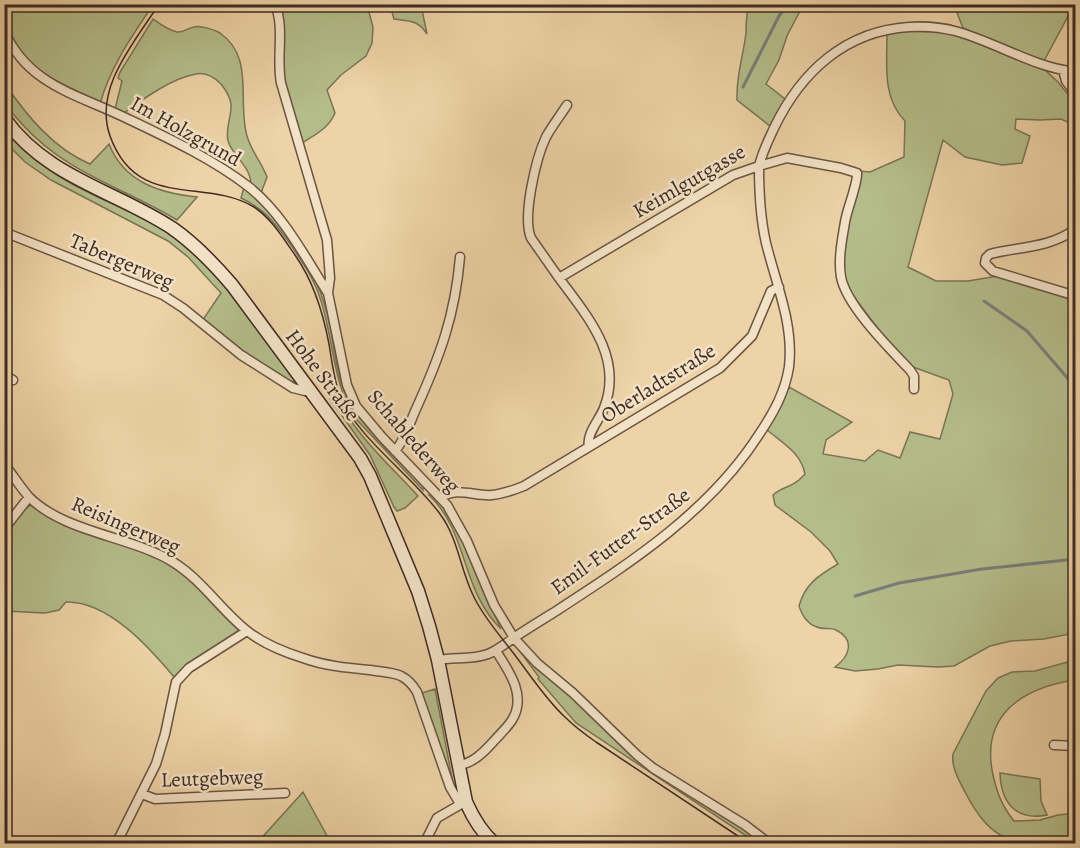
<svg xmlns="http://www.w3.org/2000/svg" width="1080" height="848" font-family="Alegreya,serif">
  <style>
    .green { fill: #b4bd8a; stroke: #7a7456; stroke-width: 1.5 }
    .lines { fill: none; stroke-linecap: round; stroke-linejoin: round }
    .stream { stroke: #787e7a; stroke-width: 3 }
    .minor-casing { stroke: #6a5544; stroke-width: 11 }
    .secondary-casing { stroke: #3f2b23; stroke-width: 15 }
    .minor { stroke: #f3e2c6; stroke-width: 8 }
    .secondary { stroke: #f3e2c6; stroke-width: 12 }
    .tram { stroke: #3f2b23; stroke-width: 1.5 }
    .labels { text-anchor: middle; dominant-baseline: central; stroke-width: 5; stroke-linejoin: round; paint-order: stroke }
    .street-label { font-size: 21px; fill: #3f2b23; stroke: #f3e2c6 }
  </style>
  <rect width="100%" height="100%" fill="#edd3a7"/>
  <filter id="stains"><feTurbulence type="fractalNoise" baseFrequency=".00333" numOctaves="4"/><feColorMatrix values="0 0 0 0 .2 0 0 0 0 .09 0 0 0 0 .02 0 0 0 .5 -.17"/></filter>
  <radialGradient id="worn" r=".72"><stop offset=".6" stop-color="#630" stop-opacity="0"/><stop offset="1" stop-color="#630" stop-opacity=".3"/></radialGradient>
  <path class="green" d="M5,5H153C132,36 110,67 100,104L80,97L35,69L19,51L5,23Z
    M278,5H367L373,27L372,43L366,56L341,75L327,90L335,113C329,128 315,135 302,143L284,83Z
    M390,5H421L427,34C418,20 410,21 394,19Z
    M749,5H803L787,36L779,60L766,84L785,99L770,126L737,100C736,75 743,58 746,33C746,23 746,14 749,5Z
    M954,5H1074L1044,61L1035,59L963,28Z
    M153,19C160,24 168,30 177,32C184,33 187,28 194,27C200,25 215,30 220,33C255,57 237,102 247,136C251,151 262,163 267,177L261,193L251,185C251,166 233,157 228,141C225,128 232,116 231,104C230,97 225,89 221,84C214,77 206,72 196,74C172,78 143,99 124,113L115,109L122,81L118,78L120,72Z
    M907,31L943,32L959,36L1045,70L1058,82L1075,103V130L1070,123L1061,119L1040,120L1016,119L1015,129L1030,136L1022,163L1002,165L965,157L943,140L908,267L936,281H968L998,276L1040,288L1075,300V633L1044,639L1011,641L990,646L954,666L938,667L898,665L878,669L855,671L835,667C849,657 856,640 836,630C830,627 823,630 817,627C807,624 802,615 799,606C805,584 819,575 838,564L830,551L811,532L775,505L773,495C784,485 792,489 805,474C801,453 783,443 767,430L789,387L852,422L826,440L823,454L865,461L878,450L900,458L910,432L940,439L953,394L949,380L913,367L904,359L882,334L848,289L841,265L847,223L860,171L870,172L904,157L905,121C882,98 887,64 887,34Z
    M5,84C27,116 54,149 90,164L109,144C124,182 159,193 197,197L177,220C123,187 67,174 22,124C17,118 8,110 5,103C3,98 4,90 5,84Z
    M4,128C23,149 42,167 67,181C105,203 149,217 184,244C227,278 261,334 294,379V382H289L225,341L202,321L221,293L188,257L168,241L51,180L25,162L5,142Z
    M244,187C278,219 312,260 325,306C334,335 334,368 346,395C359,424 400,463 423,485V490L356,419C332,383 334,341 321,301C314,278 301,260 288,241C274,222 263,208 241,198Z
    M334,390C351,432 388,463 418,496L405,508L397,511L394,507L370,455L330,399Z
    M429,495H433L444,508L460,535L501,629C460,589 469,533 429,495Z
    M31,505L165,561L196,584L237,627L238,631L189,664L174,677C149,647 108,601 66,602L59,610L45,613L5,611V535L22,511Z
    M516,646L537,668L562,687L601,726L766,843H757L576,723L538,679L539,677Z
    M1075,660V680C1022,688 980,715 993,775C997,793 1002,806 1014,821L1040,820L1058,815L1075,813V843C1017,844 994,848 965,792C959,780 951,767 953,754L986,691L998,678L1012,672L1035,671Z
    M435,689L453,783L422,693Z
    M1000,773L1040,779L1041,801L1047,815C1016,821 1001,803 1000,773Z
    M303,792L331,843H257Z"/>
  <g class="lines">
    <path class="stream" d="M743,87L779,16L788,4
      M984,301L1027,331L1076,388
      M855,596L899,583L982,569L1076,559"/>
    <defs>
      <path id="minor" d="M275,4C285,29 276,57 281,83L327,240L330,278L328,293L347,385L356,406L382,437L447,505L467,541L494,605L514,638L537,663L573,693L637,755L653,768L745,825L770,844
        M4,31C29,86 77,94 126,118C168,138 213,159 249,187C283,214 305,257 328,293
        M1063,70L1066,81L1076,94
        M567,105C560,116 552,126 546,137C536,158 522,217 531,238L559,278L733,175L759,166C762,153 768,141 774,128C801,72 845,31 909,27C924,26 940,27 955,31C996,42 1032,67 1076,72
        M1076,229C1047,249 1021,246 990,254L986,258L985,263L993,271L1076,296
        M4,232L163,295L183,308L241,355L293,388L305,391L309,389
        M559,278C587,316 624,357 604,408C600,419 586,434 589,446
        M4,375L13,380
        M395,451C405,440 410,422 416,409C440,356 455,316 460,257
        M4,464C13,475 20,487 29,497C65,533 131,536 173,562C202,580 220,609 246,630C262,643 284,652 303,658C325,666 348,668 370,670C380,672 392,672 401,676C409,680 413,685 417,692L450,787L460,804
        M441,498C456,486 476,497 492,495C503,494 514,490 524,486L720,368L752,336L771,291L779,287
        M4,529L29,497
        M438,660C455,657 472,660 488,654C498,650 506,643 515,637C527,629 540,621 553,613C630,563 710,512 760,433C774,412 785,392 789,367C794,324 776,284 766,243C760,217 759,192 759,166L787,158L841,168L857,173C858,183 847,209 845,222C842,240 838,259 841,277C846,305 890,349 910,370L914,376V389
        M1054,745L1076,746
        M459,765C473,763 483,753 493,742C499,735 507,728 512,720C527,696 509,671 496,651
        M142,794L155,799L285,793
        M116,844L156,764L165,734L176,682L189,668L247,631
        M424,844L437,818L463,803"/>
      <path id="secondary" d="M4,118C47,178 114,190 172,228C195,244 214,264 232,285L360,458L370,476L418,591L429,626L438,660L466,802C473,818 481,832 495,844"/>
    </defs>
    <use href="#minor" class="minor-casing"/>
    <use href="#secondary" class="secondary-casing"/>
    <use href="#minor" class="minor"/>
    <use href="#secondary" class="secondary"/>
    <path class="tram" d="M159,4C135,42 93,88 110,136C137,211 204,177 254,207C271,218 283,238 295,255C314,282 323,312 329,344C332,362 334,380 340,396C358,439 413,476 440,514C458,538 460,568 473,595C482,615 498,633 511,650C529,673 545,699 566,718C575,727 586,735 596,742L750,844"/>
  </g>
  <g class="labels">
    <g class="street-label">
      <text transform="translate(186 131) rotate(29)">Im Holzgrund</text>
      <text transform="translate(689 181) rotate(-30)">Keimlgutgasse</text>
      <text transform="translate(122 261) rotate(23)">Tabergerweg</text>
      <text transform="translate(323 375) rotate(53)">Hohe Straße</text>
      <text transform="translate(658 383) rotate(-32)">Oberladtstraße</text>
      <text transform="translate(414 441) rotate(49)">Schablederweg</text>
      <text transform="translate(126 525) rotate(23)">Reisingerweg</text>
      <text transform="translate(620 541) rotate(-36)">Emil-Futter-Straße</text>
      <text transform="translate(212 778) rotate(-2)">Leutgebweg</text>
    </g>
  </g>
  <rect width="1080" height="848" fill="none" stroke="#edd3a7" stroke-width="24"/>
  <rect x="6" y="6" width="1068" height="836" fill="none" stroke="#3f2b23" stroke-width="3"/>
  <rect x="12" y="12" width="1056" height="824" fill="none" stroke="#3f2b23" stroke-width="1.5"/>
  <rect width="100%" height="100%" filter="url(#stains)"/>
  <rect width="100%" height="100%" fill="url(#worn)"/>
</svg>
